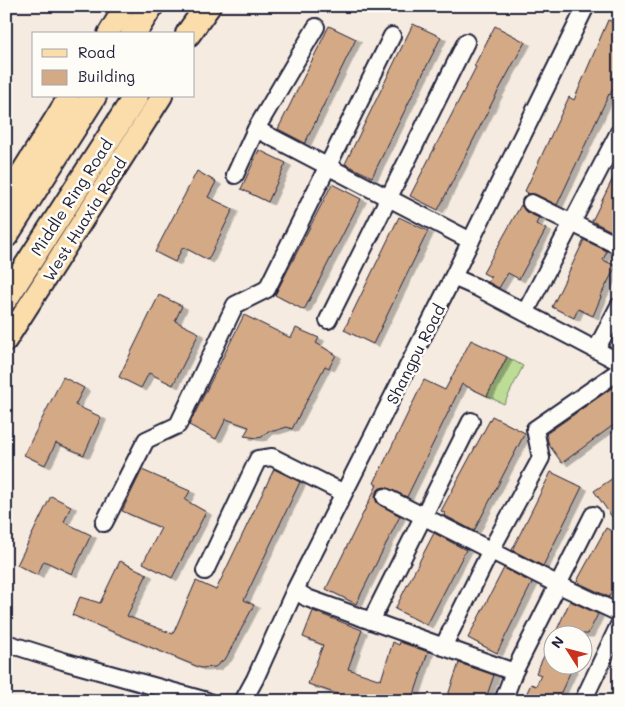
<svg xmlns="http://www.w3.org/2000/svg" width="625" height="707" font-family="Mali,sans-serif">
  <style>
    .green { fill: #bddd96; stroke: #708068 }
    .building { fill: #d4a986; stroke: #22223b; filter: url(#shadow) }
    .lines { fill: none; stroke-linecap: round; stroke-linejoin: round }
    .minor-casing { stroke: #22223b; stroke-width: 20 }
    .major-casing { stroke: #22223b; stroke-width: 24 }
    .highway-casing { stroke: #22223b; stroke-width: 28 }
    .minor { stroke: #fdfcf7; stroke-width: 16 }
    .major { stroke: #fbddab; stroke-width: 20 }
    .highway { stroke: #fbddab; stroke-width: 24 }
    .labels { text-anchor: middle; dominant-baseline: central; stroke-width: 5; stroke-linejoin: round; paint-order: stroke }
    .street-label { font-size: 16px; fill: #22223b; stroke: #fdfcf7 }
  </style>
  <defs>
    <filter id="shadow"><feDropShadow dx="5.5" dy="3" stdDeviation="0" flood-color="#0004"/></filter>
  </defs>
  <rect width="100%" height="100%" fill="#f5ebe0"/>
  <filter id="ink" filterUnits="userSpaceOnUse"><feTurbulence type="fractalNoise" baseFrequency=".02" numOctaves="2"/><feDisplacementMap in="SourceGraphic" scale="10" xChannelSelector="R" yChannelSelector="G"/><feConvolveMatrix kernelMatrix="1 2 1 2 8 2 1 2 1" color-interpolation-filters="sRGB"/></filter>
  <g filter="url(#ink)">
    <path class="green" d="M507,357L523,366L504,404L487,396Z"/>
    <path class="building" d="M608,20L619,24V75L610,95L609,94L557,205L535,194H527L528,193L525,191L569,97L574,100Z
      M413,24L441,37L372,177L345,164Z
      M329,26L356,39L305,143L278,129Z
      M495,26L525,42L495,97L438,210L410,196L476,67L474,66Z
      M259,150L286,163L268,202L241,189Z
      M619,166V235L592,221Z
      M197,171L216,182L208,197L233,209L208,260L183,247L175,262L155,252Z
      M332,184L361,199L304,310L275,295Z
      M521,205L526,212L539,218L536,224L546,229L519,279L508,273L499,288L488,282L491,277L483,273Z
      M399,217L428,231L373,344L344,330Z
      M584,240L607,251L603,260L616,266L600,297H601L593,316L578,309L574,318L552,307Z
      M159,295L182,306L175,321L199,333L173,385L149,373L141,388L119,377Z
      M244,315L291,338L296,328L319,338L316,343L336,355L329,368L325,366L292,429L287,427L274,431H268L262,437L257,438L244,436L249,427L226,419L216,439L189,425Z
      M471,340L507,357L487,396L462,384L407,497L385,487L380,488L376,492L375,498L377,503L400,516L356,604L326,589L377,485L374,483L424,380L445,390Z
      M63,377L84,388L75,405L101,417L84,455L56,443L45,465L24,455Z
      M619,383V421L562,463L549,445L546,434Z
      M492,416L525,433L474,531L444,515L445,513L441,511Z
      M274,469L300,482L244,600L254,605L226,658L215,667L201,668L72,615L80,597L100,603L120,561L147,574L127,616L173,634L196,581L216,590Z
      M142,470L190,491L185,500L206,512L172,578L143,563L161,528L122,511Z
      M551,472L582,487L543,566L512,550Z
      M619,474V527L594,491Z
      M51,496L71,506L64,522L91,535L72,574L44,561L37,575L17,565Z
      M606,528L619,535V578L609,597L579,583L577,581Z
      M434,533L466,550L427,625L395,609Z
      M504,568L532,583L497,653L468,638Z
      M570,601L598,614L588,634H555Z
      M313,611L362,630L348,669L381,680L393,642L399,645L400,642L428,652L412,701H358L308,684L323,645L303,637Z
      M552,639V664H574L557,701H523L531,684L536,686L541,675L536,673Z
      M459,663L494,675L485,701H446Z"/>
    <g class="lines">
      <defs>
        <path id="minor" d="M256,129L471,241
          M235,175L256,129L316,27
          M531,203L619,246
          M453,277L476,287L619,362
          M525,313L619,132
          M328,320L466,42
          M596,350L619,306
          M385,497L559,585L619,613
          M104,523L146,440L178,425L235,305L267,289L392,36
          M205,571L258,459L272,457L344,493
          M295,590L307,598L514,672L503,701
          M371,621L471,421
          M6,643L63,661L207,701
          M443,647L491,550L541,458L535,429L619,371
          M514,672L593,515
          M243,701L255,679L295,590L453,277L586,6
          M583,701L619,625"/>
        <path id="major" d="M108,34L125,6
          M6,197L69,96
          M6,341L162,96"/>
        <path id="highway" d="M133,34L151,6
          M188,34L208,6
          M6,235L94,96
          M6,298L136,96"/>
      </defs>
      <use href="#minor" class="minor-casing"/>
      <use href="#major" class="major-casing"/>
      <use href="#highway" class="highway-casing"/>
      <use href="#minor" class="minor"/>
      <use href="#major" class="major"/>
      <use href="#highway" class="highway"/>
    </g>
  </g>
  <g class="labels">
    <g class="street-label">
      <text transform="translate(71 197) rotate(-57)">Middle Ring Road</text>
      <text transform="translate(84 219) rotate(-58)">West Huaxia Road</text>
      <text transform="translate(415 354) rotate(-63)">Shangpu Road</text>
    </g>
  </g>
  <rect width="625" height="707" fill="none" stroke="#fdfcf7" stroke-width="25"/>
  <rect x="12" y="12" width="600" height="682" fill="none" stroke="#22223b" stroke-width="2" filter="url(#ink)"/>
  <rect x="32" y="32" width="162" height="65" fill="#fdfcf7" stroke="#a5a5ac"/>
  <rect x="42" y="49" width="25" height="8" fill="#fbddab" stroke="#a5a5ac"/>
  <text x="78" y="58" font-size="15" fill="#22223b">Road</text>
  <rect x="42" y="70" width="25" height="15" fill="#d4a986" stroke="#a5a5ac"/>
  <text x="78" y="82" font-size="15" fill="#22223b">Building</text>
  <g transform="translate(568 650) rotate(306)"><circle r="24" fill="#fdfcf7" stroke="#a5a5ac"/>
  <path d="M0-4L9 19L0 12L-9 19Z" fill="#c8321e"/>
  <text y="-8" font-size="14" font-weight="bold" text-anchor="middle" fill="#22223b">N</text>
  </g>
</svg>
